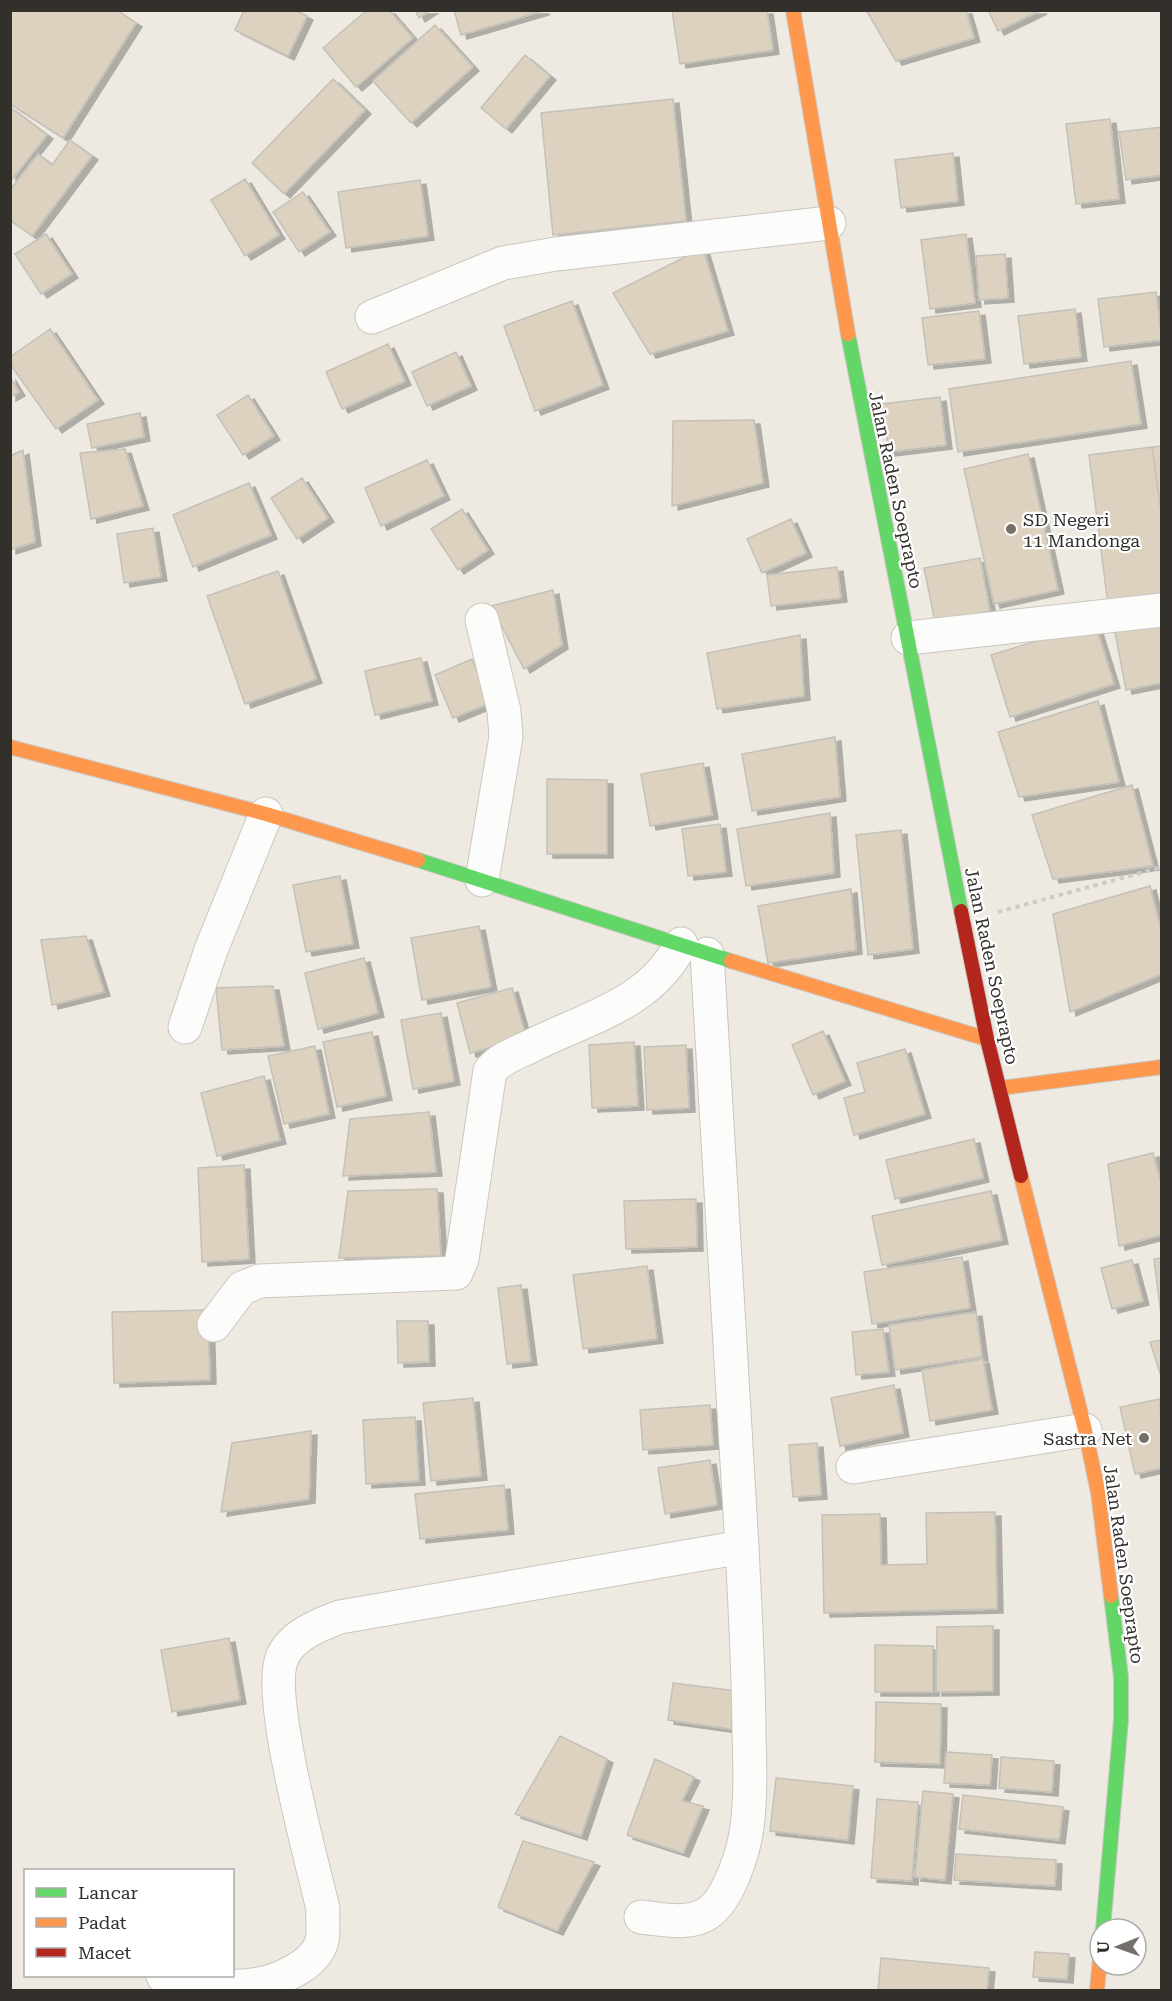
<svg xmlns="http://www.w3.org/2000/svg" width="1172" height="2001" font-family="'Roboto Serif',serif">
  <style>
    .building { fill: #ddd2bf; stroke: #c4c1bb; stroke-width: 1.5; filter: url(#shadow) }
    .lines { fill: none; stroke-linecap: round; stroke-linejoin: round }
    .street-casing { stroke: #cac6c0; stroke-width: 35 }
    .fast-casing { stroke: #cac6c0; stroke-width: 16 }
    .slow-casing { stroke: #cac6c0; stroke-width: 16 }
    .jam-casing { stroke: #cac6c0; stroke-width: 16 }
    .path { stroke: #cdccc9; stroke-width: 4; stroke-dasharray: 4.5 4.5; stroke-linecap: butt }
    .street { stroke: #fcfcfb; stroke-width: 33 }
    .fast { stroke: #63d668; stroke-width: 14 }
    .slow { stroke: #ff974d; stroke-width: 14 }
    .jam { stroke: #b3261e; stroke-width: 14 }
    .poi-dot { fill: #74716b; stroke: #fff; stroke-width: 2 }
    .labels { text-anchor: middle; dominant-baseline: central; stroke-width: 4.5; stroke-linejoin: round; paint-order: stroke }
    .street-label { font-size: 18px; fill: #33302b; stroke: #fff }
    .poi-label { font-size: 18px; fill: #33302b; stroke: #fff; text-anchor: start }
  </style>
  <defs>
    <filter id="shadow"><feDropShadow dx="6" dy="4" stdDeviation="0" flood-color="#0004"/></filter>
  </defs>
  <rect width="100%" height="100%" fill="#eeeae2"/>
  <path class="building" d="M10,10H117L136,23L63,138L10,104Z
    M244,10H295L307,16L288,56L235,30Z
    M367,10H389L413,38L356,87L323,48Z
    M415,10H431L419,18Z
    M454,10H543V11L461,35Z
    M672,10H767L773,50L680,64Z
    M866,10H966L974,38L896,61Z
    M988,10H1041L998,31Z
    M435,25L473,67L411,123L373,81Z
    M525,55L550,76L506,129L481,108Z
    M333,79L365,110L284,194L252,163Z
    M673,99L686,221L553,235L541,113Z
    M10,107L47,135L10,182Z
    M1110,119L1119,199L1076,204L1066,124Z
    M1162,127V175L1126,180L1119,132Z
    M70,140L92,156L32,236L10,220V190L38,154L52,165Z
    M953,153L958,201L901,208L895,160Z
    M245,179L279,235L245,256L211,200Z
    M420,180L428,236L346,248L338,192Z
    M303,192L330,232L299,252L273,212Z
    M46,234L72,274L41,294L15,254Z
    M966,234L975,303L930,309L921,240Z
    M703,248L728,331L650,354L613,293Z
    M1005,254L1008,298L979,300L976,256Z
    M1156,292L1162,340L1104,347L1098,299Z
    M572,301L603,385L535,411L504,326Z
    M1075,309L1081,357L1024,364L1018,316Z
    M979,311L985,359L928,365L922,318Z
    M50,329L98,400L56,429L10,364V357Z
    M388,344L405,381L342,409L326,372Z
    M456,352L471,386L427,406L412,372Z
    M1131,361L1141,424L958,452L949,389Z
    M10,377L19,392L10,397Z
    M248,395L274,436L243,455L217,415Z
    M940,397L946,445L889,452L882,404Z
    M140,413L144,437L92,448L87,424Z
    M754,420L763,483L672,506L673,421Z
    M1162,446V519L1152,447Z
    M1152,447L1162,519V598L1108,605L1089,455Z
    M125,449L143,506L91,519L80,453Z
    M23,450L35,542L10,550V456Z
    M1028,454L1058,590L994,604L964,469Z
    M427,460L444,496L381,526L365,488Z
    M302,478L328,518L297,539L271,498Z
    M249,483L271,535L193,567L173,515Z
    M462,509L488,550L458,570L431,529Z
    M791,519L806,553L762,573L747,539Z
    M153,528L161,577L124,583L117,534Z
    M980,558L990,611L935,622L924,568Z
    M837,567L841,598L771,606L767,575Z
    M278,571L316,679L245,704L207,596Z
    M553,590L562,645L524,669L491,606Z
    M1095,623L1114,684L1010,717L991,655Z
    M1162,625V683L1126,690L1114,627Z
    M800,635L804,696L717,709L707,653Z
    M421,658L432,701L375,715L365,671Z
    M472,659L490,703L453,718L435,675Z
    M1098,701L1119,782L1019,797L998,732Z
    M835,737L840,797L752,811L742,754Z
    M703,763L712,815L650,826L641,774Z
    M547,779L607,780V854H547Z
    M1132,785L1153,866L1053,879L1032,815Z
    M830,813L834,873L746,886L737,829Z
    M720,824L726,872L688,876L682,829Z
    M901,830L913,949L868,955L856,835Z
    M340,876L353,944L306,952L293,885Z
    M1150,886L1162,934V974L1070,1012L1053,914Z
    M851,889L856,950L768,963L758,906Z
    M479,926L491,987L422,1000L411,938Z
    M86,936L104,992L52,1005L41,940Z
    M364,958L378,1013L318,1029L305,973Z
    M273,986L284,1046L222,1050L216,988Z
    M512,988L526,1037L470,1053L457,1003Z
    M441,1013L454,1081L413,1089L401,1020Z
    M823,1031L845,1081L813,1095L792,1045Z
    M372,1032L386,1096L337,1107L323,1042Z
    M634,1042L638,1106L592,1108L589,1045Z
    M686,1045L689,1108L647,1110L644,1047Z
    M315,1046L329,1114L284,1124L268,1056Z
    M905,1049L925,1114L854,1135L844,1098L865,1092L857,1063Z
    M264,1076L280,1140L217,1156L201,1093Z
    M429,1112L436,1172L343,1176L350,1119Z
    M974,1139L983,1178L895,1199L886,1160Z
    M1153,1153L1162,1186V1235L1119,1246L1108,1164Z
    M244,1165L249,1259L202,1262L198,1168Z
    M437,1189L441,1256L339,1258L348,1191Z
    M991,1191L1002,1240L882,1265L872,1216Z
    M696,1199L697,1247L626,1249L624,1201Z
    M962,1257L970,1308L872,1324L864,1272Z
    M1162,1258V1324L1154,1259Z
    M1132,1260L1143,1301L1112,1309L1101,1268Z
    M647,1266L657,1339L583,1349L573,1275Z
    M521,1285L531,1361L507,1364L498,1288Z
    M208,1310L210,1380L114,1383L112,1312Z
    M976,1312L982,1357L895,1370L889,1325Z
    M397,1321H428L429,1362L398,1363Z
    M883,1329L889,1372L856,1375L852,1332Z
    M1162,1340V1379L1150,1342Z
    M983,1359L992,1410L930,1421L922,1370Z
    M894,1385L903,1433L840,1446L831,1398Z
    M473,1398L481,1476L431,1481L423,1403Z
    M1160,1399L1162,1468L1135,1474L1120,1407Z
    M710,1405L713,1445L643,1450L640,1410Z
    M415,1417L419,1481L366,1484L363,1420Z
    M311,1431L309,1499L221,1512L232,1443Z
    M817,1443L821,1495L793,1497L789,1445Z
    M710,1460L717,1505L665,1514L658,1468Z
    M504,1485L508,1530L420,1539L415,1494Z
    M995,1512L997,1609L824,1613L822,1515L880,1514L881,1565L927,1564L926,1513Z
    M993,1626V1691L936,1692L937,1627Z
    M229,1638L240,1700L172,1712L161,1650Z
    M875,1645L933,1646V1692H875Z
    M673,1683L736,1691L731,1729L668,1720Z
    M876,1702L941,1704L940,1764L875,1762Z
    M560,1736L607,1759L581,1836L515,1814Z
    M946,1752L992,1755L990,1785L944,1783Z
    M1001,1757L1054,1761L1052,1792L999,1788Z
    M655,1759L694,1777L682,1801L703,1806L683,1853L627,1835Z
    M776,1778L853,1786L848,1840L770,1831Z
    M923,1791L953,1794L945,1880L915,1877Z
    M963,1795L1063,1807L1059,1840L959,1829Z
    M877,1799L918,1802L912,1881L871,1878Z
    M523,1841L594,1862L557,1931L498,1907Z
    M956,1854L1056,1860L1055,1886L954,1880Z
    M1035,1952L1069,1954L1067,1979L1033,1977Z
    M881,1958L989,1968L987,1990H878Z"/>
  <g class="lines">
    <defs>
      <path id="street" d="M372,317L503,263L556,254L829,223
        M908,638L1162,610
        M482,880L506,737L504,711L482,620
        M185,1027L211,950L266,814
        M214,1325L242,1288L260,1281L456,1273L462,1259L490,1071C499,1059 516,1053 529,1047C586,1018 650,1005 681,944
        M853,1467L1085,1430
        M641,1917C661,1919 690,1926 708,1913C729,1899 744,1851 747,1827C751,1797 750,1766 749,1735C749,1673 745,1610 742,1547
        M163,1976C210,1985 250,1996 294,1971C305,1965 318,1955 322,1941C324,1932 322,1919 323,1909C312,1861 266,1696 282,1658C291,1636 318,1625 340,1617L742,1547L707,954"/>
      <path id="fast" d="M848,334L961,911
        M418,860L731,961
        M1103,1929L1121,1720V1677L1111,1596"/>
      <path id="slow" d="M793,10L848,334
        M10,747L266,814L418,860
        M731,961L987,1039
        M1001,1088L1162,1067
        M1021,1176L1085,1430L1098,1492L1111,1596
        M1097,1990L1100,1959"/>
      <path id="jam" d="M961,911L987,1039L1021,1176"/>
    </defs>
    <use href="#street" class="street-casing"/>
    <use href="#fast" class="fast-casing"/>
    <use href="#slow" class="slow-casing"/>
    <use href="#jam" class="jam-casing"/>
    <path class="path" d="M998,912L1162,867"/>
    <use href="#street" class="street"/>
    <use href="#fast" class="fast"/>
    <use href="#slow" class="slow"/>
    <use href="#jam" class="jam"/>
  </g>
  <g class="poi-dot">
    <circle cx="1011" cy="529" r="6"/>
    <circle cx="1144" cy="1438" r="6"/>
  </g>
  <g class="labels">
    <g class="street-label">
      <text transform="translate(896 490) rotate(78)">Jalan Raden Soeprapto</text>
      <text transform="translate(992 966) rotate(78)">Jalan Raden Soeprapto</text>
      <text transform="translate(1124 1564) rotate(82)">Jalan Raden Soeprapto</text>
    </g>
    <g class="poi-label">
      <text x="1023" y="519">SD Negeri<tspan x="1023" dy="21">11 Mandonga</tspan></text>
      <text x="1132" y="1438" text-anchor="end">Sastra Net</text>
    </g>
  </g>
  <rect width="1172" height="2001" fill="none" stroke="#33302b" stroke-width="24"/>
  <rect x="24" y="1869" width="210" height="108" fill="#ffffff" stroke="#adacaa" stroke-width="1.5"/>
  <rect x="36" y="1888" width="30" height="9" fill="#63d668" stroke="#adacaa" stroke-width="1.5"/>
  <text x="78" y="1899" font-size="18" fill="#33302b">Lancar</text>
  <rect x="36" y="1918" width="30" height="9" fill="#ff974d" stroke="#adacaa" stroke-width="1.5"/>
  <text x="78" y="1929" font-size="18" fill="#33302b">Padat</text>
  <rect x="36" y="1948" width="30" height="9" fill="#b3261e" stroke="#adacaa" stroke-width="1.5"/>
  <text x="78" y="1959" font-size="18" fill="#33302b">Macet</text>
  <g transform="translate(1118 1947) rotate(269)"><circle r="28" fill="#ffffff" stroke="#adacaa" stroke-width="1.5"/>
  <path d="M0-4.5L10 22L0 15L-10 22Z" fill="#74716b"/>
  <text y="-9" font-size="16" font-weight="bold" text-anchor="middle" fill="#33302b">U</text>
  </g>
</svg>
